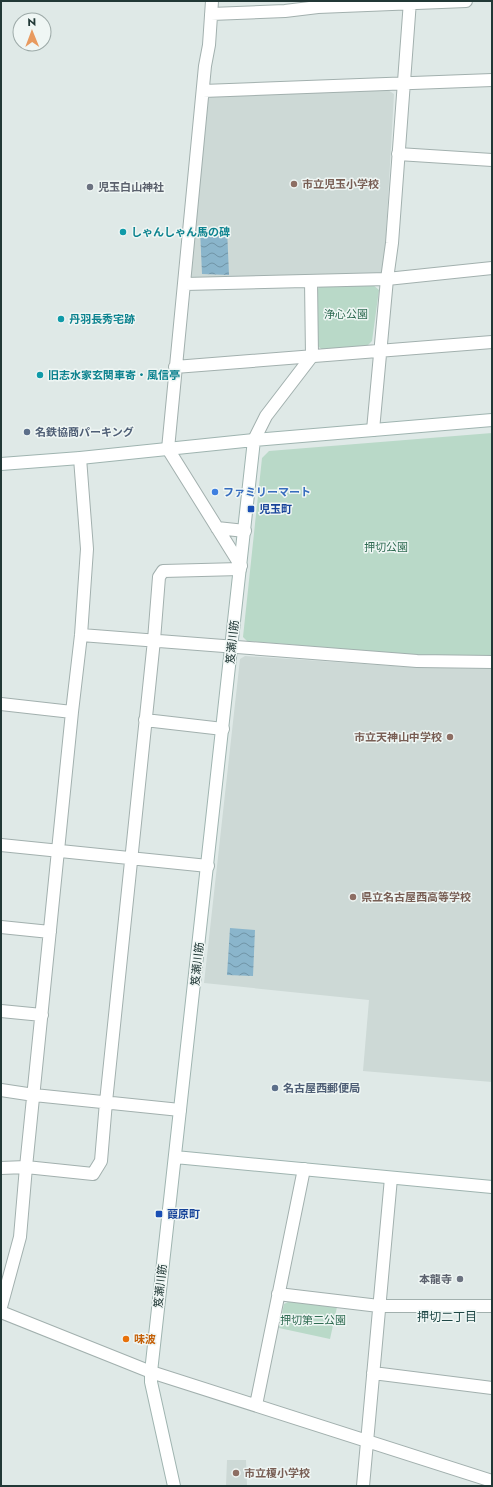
<svg xmlns="http://www.w3.org/2000/svg" width="493" height="1487" font-family="Jost,'Noto Sans JP',sans-serif">
  <style>
    .built { fill: #cdd9d6 }
    .green { fill: #b9d9c8 }
    .water { fill: url(#water-waves) }
    .lines { fill: none; stroke-linecap: round; stroke-linejoin: round }
    .street-casing { stroke: #a2b0ae; stroke-width: 14 }
    .secondary-casing { stroke: #9fb4b0; stroke-width: 14 }
    .street { stroke: #fff; stroke-width: 12 }
    .secondary { stroke: #fff; stroke-width: 12 }
    .education-dot { fill: #8d6e63; stroke: #eff6f4; stroke-width: 1.5 }
    .worship-dot { fill: #6b7280; stroke: #eff6f4; stroke-width: 1.5 }
    .culture-dot { fill: #0f9aa8; stroke: #eff6f4; stroke-width: 1.5 }
    .service-dot { fill: #5c6f8a; stroke: #eff6f4; stroke-width: 1.5 }
    .shop-dot { fill: #3f7fe0; stroke: #eff6f4; stroke-width: 1.5 }
    .transit-dot { fill: #1a4fb4; stroke: #eff6f4; stroke-width: 1.5 }
    .food-dot { fill: #e8710a; stroke: #eff6f4; stroke-width: 1.5 }
    .labels { text-anchor: middle; dominant-baseline: central; stroke-width: 3; stroke-linejoin: round; paint-order: stroke }
    .education-label { font-size: 11px; font-weight: bold; fill: #785e54; stroke: #eff6f4; text-anchor: start }
    .worship-label { font-size: 11px; font-weight: bold; fill: #5b616d; stroke: #eff6f4; text-anchor: start }
    .culture-label { font-size: 11px; font-weight: bold; fill: #0d838f; stroke: #eff6f4; text-anchor: start }
    .park-label { font-size: 11px; fill: #2f6b52; stroke: #eff6f4 }
    .service-label { font-size: 11px; font-weight: bold; fill: #4e5e75; stroke: #eff6f4; text-anchor: start }
    .shop-label { font-size: 11px; font-weight: bold; fill: #366cbe; stroke: #eff6f4; text-anchor: start }
    .transit-label { font-size: 11px; font-weight: bold; fill: #164399; stroke: #eff6f4; text-anchor: start }
    .street-label { font-size: 11px; fill: #213836; stroke: #eff6f4 }
    .food-label { font-size: 11px; font-weight: bold; fill: #c56008; stroke: #eff6f4; text-anchor: start }
    .neighbourhood-label { font-size: 12px; fill: #1f4846; stroke: #eff6f4 }
  </style>
  <defs>
    <pattern id="water-waves" width="16" height="10" patternUnits="userSpaceOnUse"><rect width="16" height="10" fill="#8ab5cb"/><path d="M0 5q4-4 8 0t8 0" fill="none" stroke="#7094a6"/></pattern>
  </defs>
  <rect width="100%" height="100%" fill="#dfe9e7"/>
  <path class="built" d="M388,90L394,94L384,270L382,273L195,281L191,275L208,98L214,95Z
    M245,656L408,667L492,669V1082L363,1071L369,1000L204,983L240,659Z
    M227,1460H246L247,1486H226Z"/>
  <path class="green" d="M372,284L379,290L372,341L365,348L323,350L316,345V291L321,285Z
    M492,433V657L417,655L247,641L243,637L262,458L269,451Z
    M290,1301L337,1307L330,1339L279,1328L284,1304Z"/>
  <path class="water" d="M227,228L229,275L202,274L200,229Z
    M230,928L255,930L253,976L227,975Z"/>
  <g class="lines">
    <defs>
      <path id="street" d="M212,1L209,45L205,66L168,449L241,566
        M211,14L285,11L318,7L466,1
        M203,91L492,80
        M398,154L492,160
        M185,284L387,279L492,268
        M175,367L492,342
        M373,430L387,279L392,243L410,1
        M254,440L266,416L312,356L311,281
        M217,528L245,531
        M81,635L417,661L492,662
        M1,704L72,712
        M145,720L223,729
        M1,845L208,866
        M1,927L50,932
        M1,1011L42,1015
        M1,1090L34,1095L180,1110
        M1,1168L26,1167L93,1174L101,1161L106,1102L154,640L159,577L163,571L240,569
        M278,1294L379,1306H492
        M1,1307L20,1237L26,1167L72,712L81,635L87,549L80,458
        M1,1312L151,1372L492,1481
        M373,1373L492,1388
        M256,1405L304,1169
        M363,1486L391,1178"/>
      <path id="secondary" d="M1,464L80,458L254,440L492,420
        M175,1157L492,1187
        M174,1486L151,1382V1372L254,440"/>
    </defs>
    <use href="#street" class="street-casing"/>
    <use href="#secondary" class="secondary-casing"/>
    <use href="#street" class="street"/>
    <use href="#secondary" class="secondary"/>
  </g>
  <g class="education-dot">
    <circle cx="294" cy="184" r="4"/>
    <circle cx="450" cy="737" r="4"/>
    <circle cx="353" cy="897" r="4"/>
    <circle cx="236" cy="1473" r="4"/>
  </g>
  <g class="worship-dot">
    <circle cx="90" cy="187" r="4"/>
    <circle cx="460" cy="1279" r="4"/>
  </g>
  <g class="culture-dot">
    <circle cx="123" cy="232" r="4"/>
    <circle cx="61" cy="319" r="4"/>
    <circle cx="40" cy="375" r="4"/>
  </g>
  <g class="service-dot">
    <circle cx="27" cy="432" r="4"/>
    <circle cx="275" cy="1088" r="4"/>
  </g>
  <circle class="shop-dot" cx="215" cy="492" r="4"/>
  <g class="transit-dot">
    <rect x="247" y="505" width="8" height="8" rx="2"/>
    <rect x="155" y="1210" width="8" height="8" rx="2"/>
  </g>
  <circle class="food-dot" cx="126" cy="1339" r="4"/>
  <g class="labels">
    <g class="education-label">
      <text x="302" y="184">市立児玉小学校</text>
      <text x="442" y="737" text-anchor="end">市立天神山中学校</text>
      <text x="361" y="897">県立名古屋西高等学校</text>
      <text x="244" y="1473">市立榎小学校</text>
    </g>
    <g class="worship-label">
      <text x="98" y="187">児玉白山神社</text>
      <text x="452" y="1279" text-anchor="end">本龍寺</text>
    </g>
    <g class="culture-label">
      <text x="131" y="232">しゃんしゃん馬の碑</text>
      <text x="69" y="319">丹羽長秀宅跡</text>
      <text x="48" y="375">旧志水家玄関車寄・風信亭</text>
    </g>
    <g class="park-label">
      <text x="346" y="314">浄心公園</text>
      <text x="386" y="547">押切公園</text>
      <text x="313" y="1320">押切第二公園</text>
    </g>
    <g class="service-label">
      <text x="35" y="432">名鉄協商パーキング</text>
      <text x="283" y="1088">名古屋西郵便局</text>
    </g>
    <g class="shop-label">
      <text x="223" y="492">ファミリーマート</text>
    </g>
    <g class="transit-label">
      <text x="259" y="509">児玉町</text>
      <text x="167" y="1214">葭原町</text>
    </g>
    <g class="street-label">
      <text transform="translate(232 642) rotate(-84)">笈瀬川筋</text>
      <text transform="translate(197 964) rotate(-84)">笈瀬川筋</text>
      <text transform="translate(160 1286) rotate(-84)">笈瀬川筋</text>
    </g>
    <g class="food-label">
      <text x="134" y="1339">味波</text>
    </g>
    <g class="neighbourhood-label">
      <text x="447" y="1317">押切二丁目</text>
    </g>
  </g>
  <rect width="493" height="1487" fill="none" stroke="#213836" stroke-width="4"/>
  <g transform="translate(32 32) rotate(359)"><circle r="19" fill="#eff6f4" stroke="#9daaa8"/>
  <path d="M0-3L7 15L0 10L-7 15Z" fill="#e89a5f"/>
  <text y="-6" font-size="11" font-weight="bold" text-anchor="middle" fill="#213836">N</text>
  </g>
</svg>
